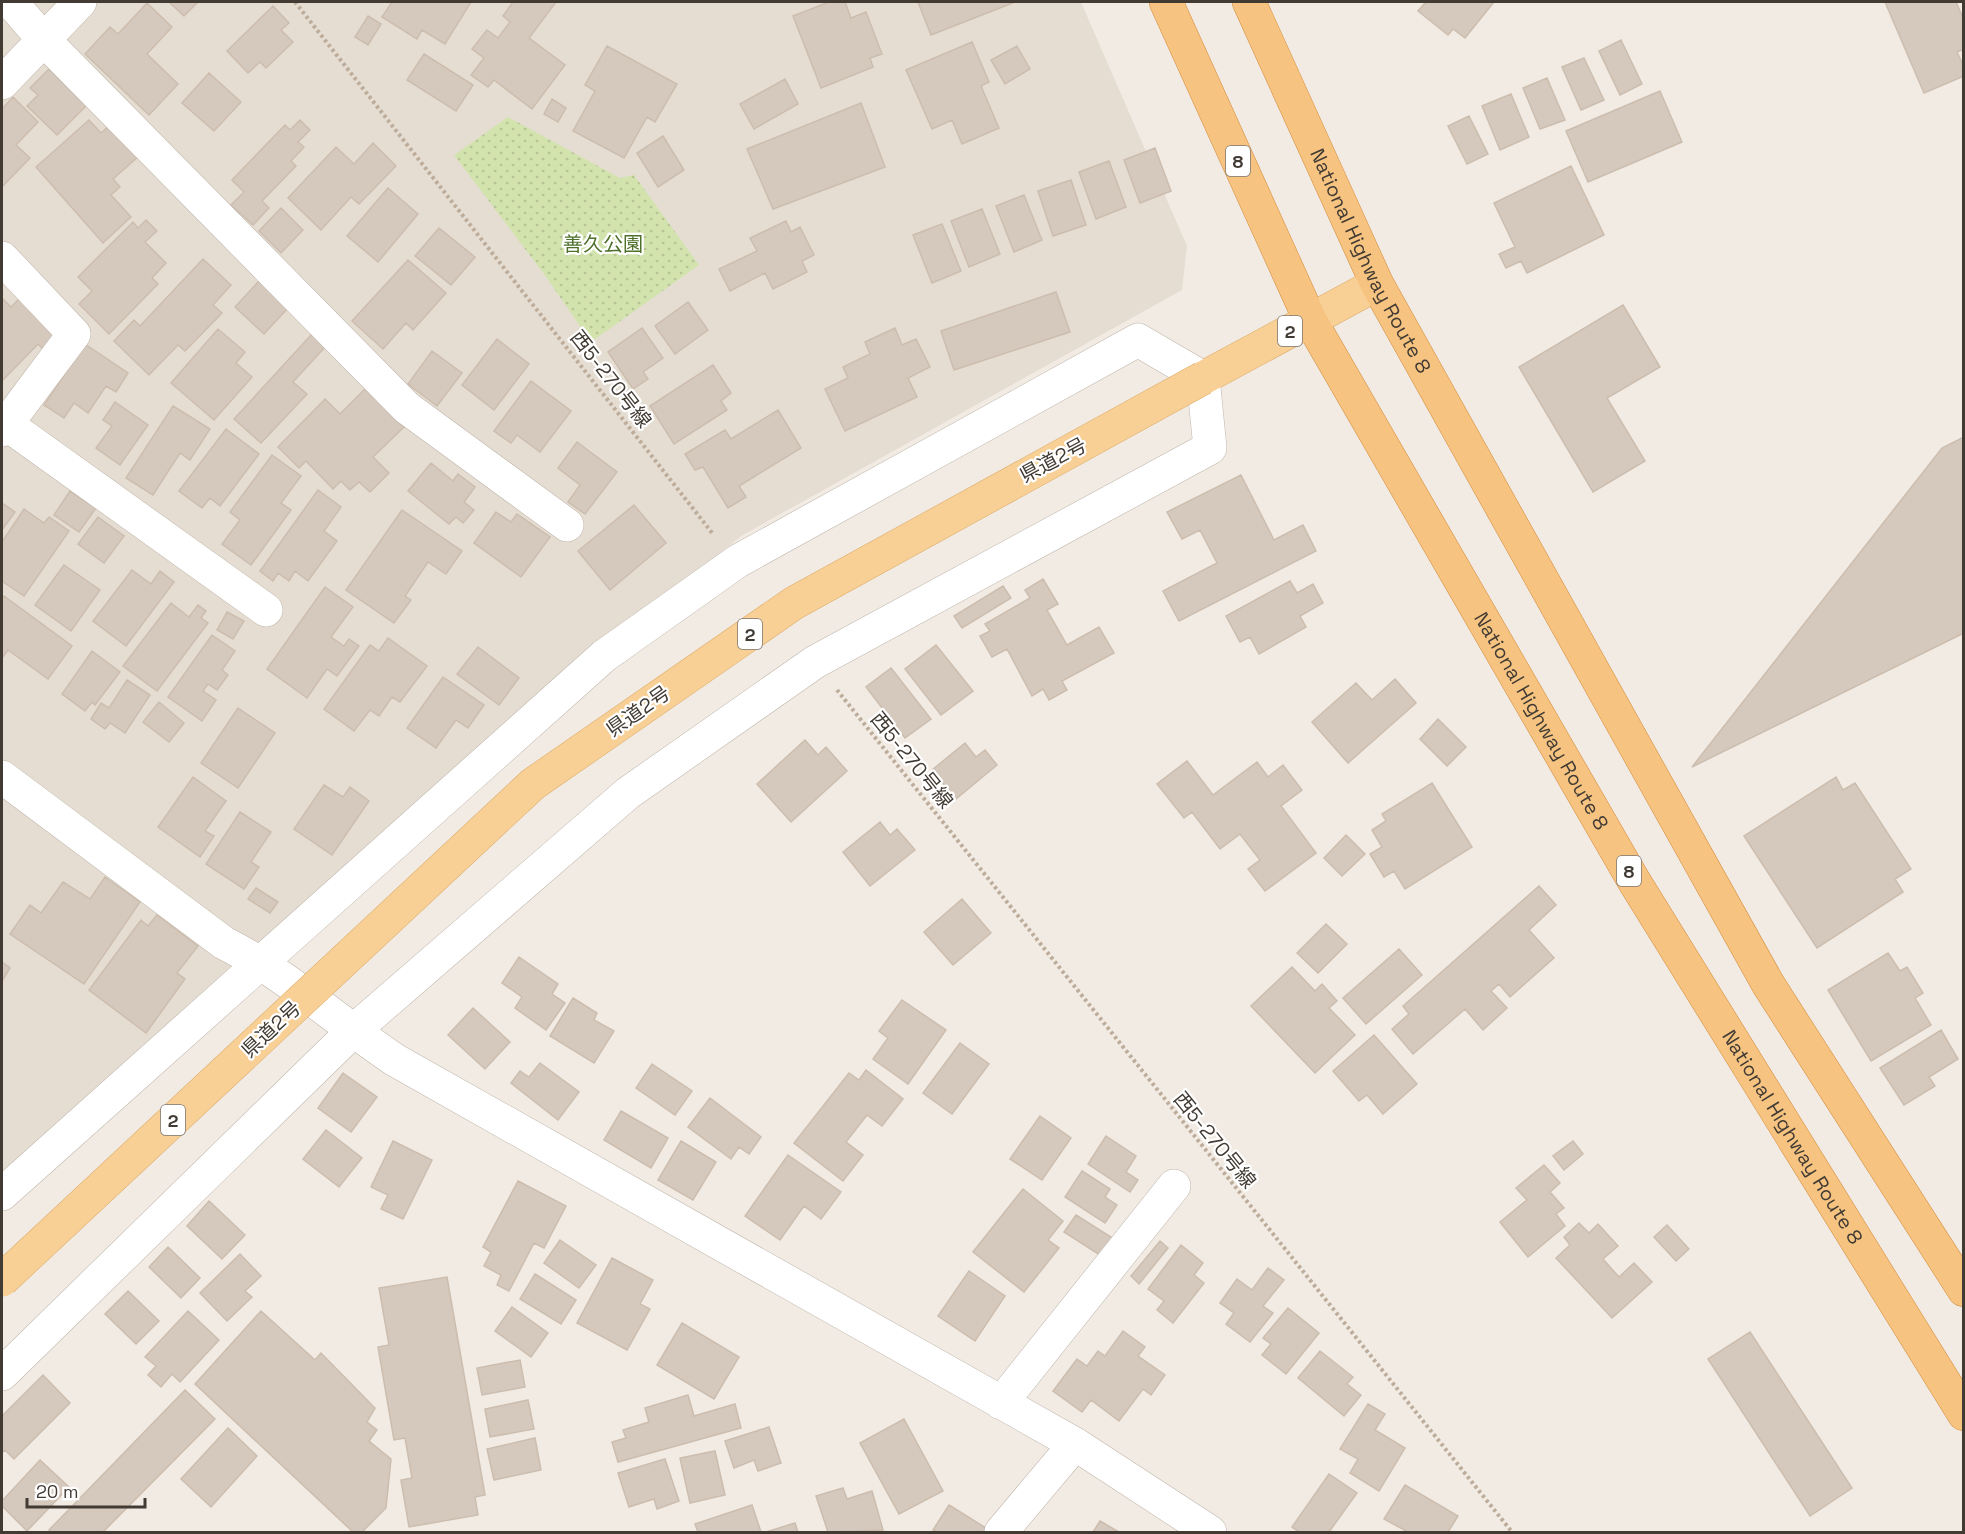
<svg xmlns="http://www.w3.org/2000/svg" width="1965" height="1534" font-family="'Space Grotesk','Noto Sans JP',sans-serif">
  <style>
    .residential { fill: #e5ddd2 }
    .park { fill: url(#park-dots) }
    .building { fill: #d5c9bd; stroke: #ccbdae; stroke-width: 1.5 }
    .lines { fill: none; stroke-linecap: round; stroke-linejoin: round }
    .minor-casing { stroke: #bfb5aa; stroke-width: 34 }
    .primary-casing { stroke: #dcab67; stroke-width: 34 }
    .trunk-casing { stroke: #d48a3b; stroke-width: 34 }
    .path { stroke: #bcac99; stroke-width: 4; stroke-dasharray: 3 3; stroke-linecap: butt }
    .minor { stroke: #fff; stroke-width: 33 }
    .primary { stroke: #f8d096; stroke-width: 33 }
    .trunk { stroke: #f6c480; stroke-width: 33 }
    .primary-bridge-casing { stroke: #dcab67; stroke-width: 34; stroke-linecap: butt }
    .primary-bridge { stroke: #f8d096; stroke-width: 33 }
    .labels { text-anchor: middle; dominant-baseline: central; stroke-width: 4.5; stroke-linejoin: round; paint-order: stroke }
    .shield { fill: #fff; stroke: #7b7671; stroke-width: 1.5 }
    .shield-label { font-size: 18px; font-weight: bold; fill: #423b34 }
    .park-label { font-size: 20px; fill: #4e702b; stroke: #fff }
    .street-label { font-size: 20px; fill: #423b34; stroke: #fff }
  </style>
  <defs>
    <pattern id="park-dots" width="8" height="8" patternUnits="userSpaceOnUse" patternTransform="scale(1.5)"><rect width="8" height="8" fill="#d2e3ae"/><path d="M2 2h.1M6 6h.1" fill="none" stroke="#b6c496" stroke-width="1.8" stroke-linecap="round"/></pattern>
  </defs>
  <rect width="100%" height="100%" fill="#f1ebe4"/>
  <path class="residential" d="M2,2H1081L1187,246L1182,290L741,536L419,803L2,1187Z"/>
  <path class="park" d="M508,117L620,178L634,175L699,265L591,342L544,274L454,155Z"/>
  <path class="building" d="M169,2H198L184,16Z
    M392,2H471L445,44L422,30L417,39L382,17Z
    M513,2H556L529,38L565,65L532,109L494,80L488,87L471,75L484,58L472,49L487,30L498,38L510,22L503,16Z
    M829,2H845L851,18L866,12L882,54L870,58L873,67L821,88L793,16Z
    M918,2H1015L931,35Z
    M1426,2H1494L1465,38L1453,29L1448,35L1418,11Z
    M1885,2H1956L1964,20V49L1957,52L1964,67V76L1924,93Z
    M147,3L172,27L147,54L178,84L149,115L85,54L110,27L118,34Z
    M273,6L289,23L281,30L293,42L266,68L260,62L248,73L227,51Z
    M368,16L381,24L368,45L355,37Z
    M1621,40L1642,84L1620,95L1599,51Z
    M972,42L989,82L981,86L999,128L962,144L952,120L932,129L906,70Z
    M607,46L677,84L655,122L647,117L624,158L573,131L595,91L585,85Z
    M1017,46L1030,69L1005,84L991,60Z
    M424,54L473,85L456,111L407,80Z
    M1584,58L1604,100L1581,110L1562,67Z
    M49,69L86,106L57,135L27,106L38,95L30,88Z
    M209,73L241,102L214,131L182,103Z
    M1547,78L1565,120L1540,129L1523,88Z
    M785,79L798,104L754,129L740,104Z
    M1660,91L1682,142L1588,182L1566,131Z
    M1511,94L1529,137L1500,150L1482,106Z
    M13,97L38,122L16,145L30,158L2,187V109Z
    M552,99L566,108L558,122L544,114Z
    M861,103L885,167L773,209L747,149Z
    M1469,116L1488,154L1467,164L1448,126Z
    M89,120L101,133L111,124L139,156L113,179L120,187L111,195L131,217L103,243L36,167Z
    M300,120L310,130L298,142L304,147L291,161L296,166L262,201L269,208L253,225L231,205L244,192L232,180L285,125L290,130Z
    M663,136L684,170L658,187L637,153Z
    M373,143L396,166L359,204L351,197L321,230L288,198L336,147L354,164Z
    M1155,148L1171,191L1140,203L1124,160Z
    M1109,161L1126,207L1096,219L1079,172Z
    M1571,166L1604,235L1527,273L1521,261L1506,268L1499,254L1515,247L1494,203Z
    M1071,180L1086,225L1053,236L1038,191Z
    M388,188L418,214L378,262L347,236Z
    M1024,195L1042,240L1014,252L996,206Z
    M281,208L303,230L281,253L259,231Z
    M982,209L1000,254L969,267L951,221Z
    M146,220L157,231L145,242L166,263L152,278L158,284L109,334L79,304L92,291L78,277L133,222L138,228Z
    M786,221L791,232L800,227L814,255L802,261L807,272L773,289L765,273L730,291L719,269L757,251L750,238Z
    M942,224L961,271L932,283L913,235Z
    M439,228L475,257L451,285L415,256Z
    M203,259L231,285L213,305L222,313L185,351L178,345L149,375L114,341L134,320L140,326Z
    M408,260L446,293L413,330L406,323L383,349L352,321Z
    M259,281L289,307L264,334L235,307Z
    M1056,292L1070,332L954,370L941,331Z
    M21,297L60,335L45,351L38,344L2,381V298L11,307Z
    M688,302L708,330L675,354L655,326Z
    M1623,305L1660,367L1607,398L1645,461L1593,492L1519,367Z
    M642,328L663,358L643,372L648,379L633,389L608,352Z
    M895,328L902,345L916,339L930,367L908,378L917,397L845,431L825,389L848,378L843,367L870,354L865,342Z
    M218,329L245,352L236,363L252,377L214,420L171,383Z
    M312,334L325,347L293,382L307,394L261,443L234,419Z
    M497,339L529,364L494,410L462,385Z
    M85,344L128,373L116,392L106,386L88,413L74,403L64,418L44,405Z
    M432,351L462,373L437,406L408,384Z
    M713,365L731,393L721,401L727,410L674,444L650,406Z
    M531,381L571,411L540,452L517,435L511,443L494,431Z
    M365,389L404,427L373,457L389,473L370,492L359,482L350,490L341,481L333,489L306,461L299,468L278,447L325,399L340,414Z
    M115,402L148,425L120,465L96,448L112,426L103,420Z
    M173,406L210,429L190,460L180,453L153,495L126,478Z
    M778,410L801,448L739,486L746,497L728,508L703,467L695,470L685,454L725,430L731,439Z
    M226,429L259,454L220,506L210,498L202,508L179,491Z
    M1964,437V633L1692,767L1942,448Z
    M577,442L617,472L585,514L568,502L580,485L558,468Z
    M272,455L301,476L281,503L291,510L251,565L222,544L240,520L230,512Z
    M431,463L453,481L458,474L475,487L464,502L474,510L463,523L456,517L449,524L408,491Z
    M1241,475L1274,540L1303,525L1316,551L1179,621L1163,591L1217,563L1200,530L1182,539L1167,512Z
    M318,490L341,507L324,531L337,541L308,581L295,571L289,581L278,573L273,581L260,571Z
    M70,491L96,508L79,532L54,515Z
    M2,503L15,512L2,530Z
    M634,505L666,543L610,590L578,551Z
    M24,509L44,523L49,517L69,531L24,596L2,581V542Z
    M402,510L462,551L446,574L428,562L405,596L411,600L394,623L346,590Z
    M496,512L511,522L517,514L550,537L521,577L474,543Z
    M98,517L124,536L104,563L78,544Z
    M64,565L100,590L71,631L35,605Z
    M132,570L151,584L160,571L174,582L126,646L93,621Z
    M1043,579L1058,604L1047,610L1067,645L1099,627L1114,653L1062,681L1067,690L1049,700L1043,689L1032,696L1007,649L992,657L980,636L990,631L985,624L1030,598L1025,590Z
    M1290,581L1297,593L1313,584L1323,603L1300,616L1306,627L1259,654L1250,637L1240,642L1226,616Z
    M1003,586L1011,598L962,628L954,616Z
    M325,587L353,607L331,637L344,646L349,639L359,646L337,676L327,669L307,698L267,669Z
    M4,596L72,646L48,679L8,650L2,658V599Z
    M171,603L189,617L198,605L206,611L201,618L208,623L157,691L123,666Z
    M227,612L244,621L233,639L217,630Z
    M212,635L235,651L222,670L228,675L217,690L208,684L203,691L216,700L202,721L168,697Z
    M388,638L427,666L400,702L392,697L379,716L370,710L354,731L324,709L370,645L379,651Z
    M936,645L973,691L941,715L905,669Z
    M478,647L519,678L499,705L457,674Z
    M92,651L120,672L95,705L92,702L85,711L62,694Z
    M891,668L931,719L905,738L866,687Z
    M443,677L484,705L468,728L456,720L436,748L407,728Z
    M1395,679L1416,703L1348,763L1312,722L1356,683L1372,700Z
    M127,680L150,695L125,733L110,723L105,729L91,719L101,703L109,708Z
    M159,702L184,723L169,742L143,722Z
    M238,708L275,733L238,788L201,763Z
    M1438,719L1466,747L1447,766L1420,739Z
    M805,740L818,755L826,747L847,771L791,822L757,784Z
    M965,743L976,757L985,750L997,765L956,799L932,770Z
    M1187,761L1213,795L1257,762L1268,777L1283,765L1302,790L1281,806L1316,853L1265,891L1248,869L1260,860L1240,834L1220,849L1192,812L1184,818L1157,784Z
    M193,777L226,801L205,831L214,836L200,857L158,827Z
    M1836,777L1843,790L1855,783L1911,869L1895,879L1903,892L1817,948L1744,836Z
    M1432,783L1472,847L1405,889L1394,871L1384,877L1370,854L1382,847L1372,830L1386,821L1382,814Z
    M324,785L343,797L350,787L369,801L332,855L294,829Z
    M240,812L271,832L251,862L259,867L244,889L206,864Z
    M880,822L890,835L897,829L915,850L870,886L843,852Z
    M1346,835L1365,854L1342,876L1324,858Z
    M105,877L140,902L84,984L10,934L30,905L41,913L63,882L90,899Z
    M1539,886L1556,905L1529,930L1554,958L1510,997L1499,984L1491,991L1507,1008L1483,1030L1465,1009L1413,1054L1392,1029L1409,1014L1403,1006Z
    M256,888L278,902L270,913L248,899Z
    M962,899L991,933L953,965L924,932Z
    M157,915L198,946L177,973L185,979L146,1033L89,990L141,920L148,926Z
    M1326,924L1347,944L1318,973L1297,953Z
    M1399,949L1422,975L1366,1024L1343,998Z
    M1888,953L1900,971L1907,967L1923,993L1915,998L1931,1025L1871,1061L1828,990Z
    M519,957L558,984L552,994L565,1003L546,1030L515,1008L522,997L502,983Z
    M2,962L10,968L2,981Z
    M1292,967L1315,991L1322,984L1337,1001L1329,1008L1355,1035L1315,1073L1251,1006Z
    M573,998L597,1013L594,1020L614,1031L594,1063L550,1036Z
    M902,1000L946,1030L908,1084L873,1059L888,1038L879,1031Z
    M473,1008L510,1042L485,1069L448,1035Z
    M1941,1030L1958,1059L1929,1077L1935,1086L1904,1105L1880,1068Z
    M1374,1035L1417,1084L1383,1114L1367,1095L1359,1101L1333,1071Z
    M960,1043L989,1064L952,1114L923,1093Z
    M540,1063L579,1092L558,1120L511,1083L520,1071L529,1077Z
    M652,1064L692,1091L675,1115L636,1088Z
    M866,1070L903,1099L882,1126L867,1115L846,1142L863,1155L843,1181L794,1143L849,1073L859,1080Z
    M343,1073L377,1097L351,1132L318,1108Z
    M710,1098L761,1137L749,1154L739,1147L731,1159L688,1127Z
    M621,1111L668,1138L651,1168L604,1140Z
    M1040,1116L1071,1138L1042,1180L1010,1159Z
    M326,1130L362,1158L339,1187L303,1159Z
    M1106,1136L1136,1156L1126,1172L1138,1180L1130,1192L1088,1164Z
    M393,1141L432,1160L403,1219L381,1209L388,1195L371,1187Z
    M681,1141L716,1162L693,1200L658,1180Z
    M1573,1141L1583,1154L1564,1170L1553,1156Z
    M788,1155L841,1192L821,1219L804,1206L780,1240L745,1216Z
    M1544,1165L1560,1183L1550,1192L1564,1208L1556,1214L1565,1226L1528,1257L1500,1222L1527,1200L1516,1188Z
    M1082,1171L1110,1189L1105,1197L1117,1205L1105,1223L1065,1197Z
    M518,1181L566,1206L544,1248L534,1243L509,1291L497,1285L501,1275L484,1266L491,1252L483,1247Z
    M1023,1189L1063,1221L1048,1240L1059,1248L1024,1292L973,1252Z
    M209,1201L245,1235L222,1259L187,1226Z
    M1076,1215L1114,1239L1103,1257L1064,1232Z
    M1579,1223L1589,1233L1598,1224L1618,1246L1603,1259L1619,1277L1634,1263L1652,1282L1612,1318L1556,1258L1570,1245L1564,1237Z
    M1667,1225L1689,1249L1676,1261L1654,1237Z
    M560,1240L596,1265L579,1288L544,1263Z
    M1160,1241L1168,1248L1139,1284L1131,1276Z
    M1181,1245L1203,1263L1194,1275L1204,1283L1173,1323L1157,1310L1164,1301L1148,1289Z
    M168,1247L200,1278L181,1298L149,1267Z
    M240,1254L261,1276L245,1291L252,1297L227,1321L200,1293Z
    M612,1258L653,1280L640,1304L650,1309L627,1350L577,1323Z
    M1268,1268L1284,1280L1263,1306L1273,1313L1250,1342L1226,1324L1234,1313L1220,1303L1237,1279L1252,1290Z
    M969,1271L1005,1296L975,1341L938,1316Z
    M535,1274L576,1300L561,1324L520,1299Z
    M447,1277L485,1495L475,1497L478,1515L409,1527L401,1480L412,1478L405,1438L394,1440L378,1347L389,1345L379,1288Z
    M128,1291L159,1321L136,1344L105,1314Z
    M512,1307L548,1333L531,1357L495,1331Z
    M1288,1308L1319,1333L1286,1374L1262,1355L1271,1344L1263,1338Z
    M188,1311L219,1340L180,1382L172,1374L161,1387L148,1375L156,1366L145,1357Z
    M261,1311L315,1360L321,1353L375,1408L367,1422L377,1430L369,1441L391,1459L386,1508L362,1532H353L195,1384Z
    M682,1323L739,1357L714,1399L657,1365Z
    M1123,1331L1145,1347L1138,1356L1165,1375L1151,1395L1143,1389L1119,1421L1091,1400L1082,1412L1053,1391L1077,1359L1087,1366L1098,1351L1105,1356Z
    M1750,1332L1852,1488L1810,1516L1708,1359Z
    M1320,1351L1353,1377L1347,1384L1361,1395L1344,1416L1298,1378Z
    M520,1360L525,1387L482,1395L477,1368Z
    M43,1375L70,1403L14,1459L5,1450L2,1453V1416Z
    M185,1390L215,1419L103,1532H52L49,1530Z
    M688,1395L694,1416L735,1404L741,1428L618,1462L612,1442L626,1438L623,1430L649,1422L645,1408Z
    M528,1400L534,1429L490,1437L485,1409Z
    M1368,1404L1385,1414L1375,1430L1405,1448L1379,1491L1350,1473L1358,1459L1340,1449Z
    M904,1419L943,1491L899,1514L860,1443Z
    M769,1427L781,1463L758,1471L754,1460L734,1468L725,1441Z
    M228,1428L257,1456L211,1507L181,1479Z
    M535,1438L541,1470L494,1480L487,1449Z
    M715,1451L725,1495L690,1503L680,1458Z
    M665,1459L679,1501L657,1509L654,1499L629,1507L618,1473Z
    M40,1460L69,1487L27,1531L2,1506V1501Z
    M1329,1474L1357,1493L1329,1532H1299L1292,1527Z
    M1405,1485L1458,1516L1448,1532H1408L1384,1519Z
    M843,1488L847,1499L872,1491L883,1530L828,1532L816,1496Z
    M752,1505L761,1532H698L695,1524Z
    M949,1505L986,1528L983,1532H937L933,1530Z
    M1100,1521L1119,1532H1093Z
    M795,1523L798,1532H766Z"/>
  <g class="lines">
    <defs>
      <path id="minor" d="M11,2L43,39L407,408L567,525
        M2,83L80,2
        M2,258L74,334L2,430
        M2,421L266,610
        M2,777L224,943C286,974 338,1022 395,1060L1075,1444L1210,1532
        M2,1194L604,656L738,561L1138,340L1203,378L1210,448L815,662L628,793L352,1032L2,1374
        M1001,1403L1174,1186
        M1001,1532L1075,1444"/>
      <path id="primary" d="M1203,378L1377,284"/>
      <g id="trunk">
        <path id="s1" d="M1166,2L1310,320L1634,881L1964,1414"/>
        <path id="s2" d="M1249,2L1377,284L1768,984L1964,1290"/>
      </g>
    </defs>
    <use href="#minor" class="minor-casing"/>
    <use href="#primary" class="primary-casing"/>
    <use href="#trunk" class="trunk-casing"/>
    <path class="path" d="M295,2L713,534
      M837,690L1512,1532"/>
    <use href="#minor" class="minor"/>
    <use href="#primary" class="primary"/>
    <use href="#trunk" class="trunk"/>
    <defs>
      <path id="primary-bridge" d="M2,1280L533,784L794,603L1203,378"/>
    </defs>
    <use href="#primary-bridge" class="primary-bridge-casing"/>
    <use href="#primary-bridge" class="primary-bridge"/>
  </g>
  <g class="labels">
    <g class="shield">
      <rect x="1226" y="146" width="24" height="30" rx="4.5"/>
      <rect x="1278" y="316" width="24" height="30" rx="4.5"/>
      <rect x="738" y="619" width="24" height="30" rx="4.5"/>
      <rect x="1617" y="856" width="24" height="30" rx="4.5"/>
      <rect x="161" y="1105" width="24" height="30" rx="4.5"/>
    </g>
    <g class="shield-label">
      <text x="1238" y="161">8</text>
      <text x="1290" y="331">2</text>
      <text x="750" y="634">2</text>
      <text x="1629" y="871">8</text>
      <text x="173" y="1120">2</text>
    </g>
    <g class="park-label">
      <text x="603" y="244">善久公園</text>
    </g>
    <g class="street-label">
      <text stroke="none"><textPath href="#s2" startOffset="286">National Highway Route 8</textPath></text>
      <text transform="translate(611 379) rotate(52)">西5-270号線</text>
      <text transform="translate(1053 460) rotate(-28)">県道2号</text>
      <text transform="translate(638 711) rotate(-35)">県道2号</text>
      <text stroke="none"><textPath href="#s1" startOffset="812">National Highway Route 8</textPath></text>
      <text transform="translate(912 760) rotate(51)">西5-270号線</text>
      <text transform="translate(271 1029) rotate(-43)">県道2号</text>
      <text stroke="none"><textPath href="#s1" startOffset="1298">National Highway Route 8</textPath></text>
      <text transform="translate(1215 1140) rotate(51)">西5-270号線</text>
    </g>
  </g>
  <rect width="1965" height="1534" fill="none" stroke="#423b34" stroke-width="6"/>
  <path d="M27 1498v9h118v-9" fill="none" stroke="#423b34" stroke-width="3"/>
  <text x="36" y="1498" font-size="18" fill="#423b34" stroke="#ffffff" stroke-width="4.5" paint-order="stroke">20 m</text>
</svg>
